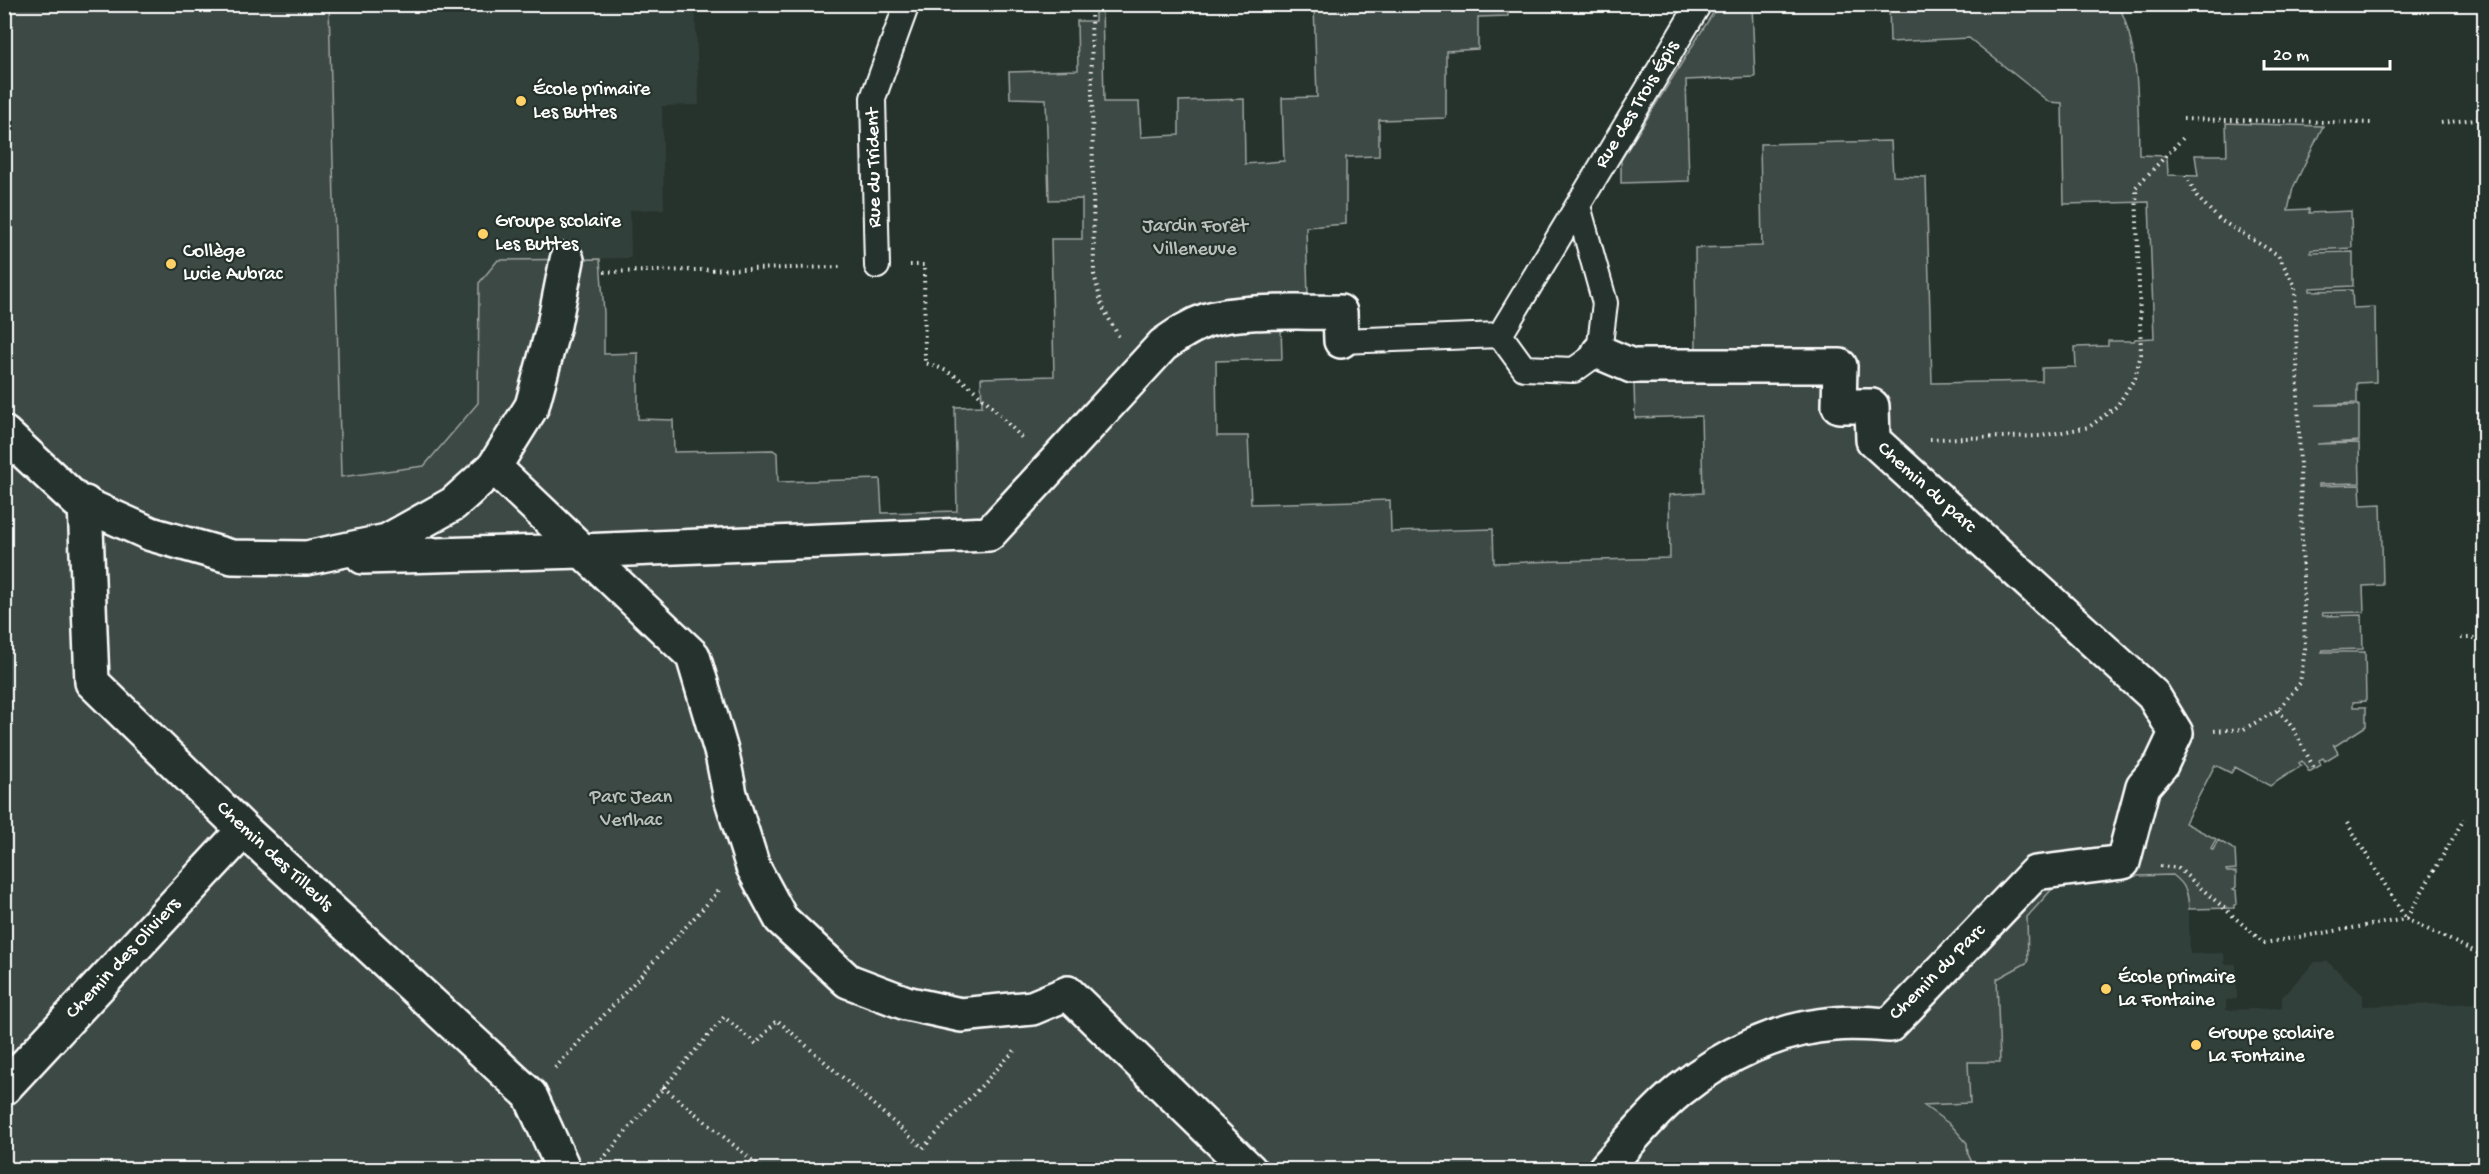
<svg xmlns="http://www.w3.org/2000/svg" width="2489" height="1174" font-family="'Gochi Hand',sans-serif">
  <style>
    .built { fill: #333f3a }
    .green { fill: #3e4944; stroke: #9ea4a2; stroke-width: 1.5 }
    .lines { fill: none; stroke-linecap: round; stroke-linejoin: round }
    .lane-casing { stroke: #fff; stroke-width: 28 }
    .street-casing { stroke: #fff; stroke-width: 38 }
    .path { stroke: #fff; stroke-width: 4; stroke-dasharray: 1.5 4.5; stroke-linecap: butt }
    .lane { stroke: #26332d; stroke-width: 24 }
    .street { stroke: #26332d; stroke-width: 33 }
    .poi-dot { fill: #ffd166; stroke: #26332d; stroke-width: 2 }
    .labels { text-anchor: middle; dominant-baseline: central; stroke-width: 4.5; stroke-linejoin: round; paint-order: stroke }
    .poi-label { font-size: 20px; fill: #fff; stroke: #26332d; text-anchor: start }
    .street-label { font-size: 20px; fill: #fff; stroke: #26332d }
    .park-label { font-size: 20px; fill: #bbbfbe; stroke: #26332d }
  </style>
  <rect width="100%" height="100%" fill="#26332d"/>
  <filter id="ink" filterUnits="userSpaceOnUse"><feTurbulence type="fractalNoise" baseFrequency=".0167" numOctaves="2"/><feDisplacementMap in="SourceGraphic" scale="12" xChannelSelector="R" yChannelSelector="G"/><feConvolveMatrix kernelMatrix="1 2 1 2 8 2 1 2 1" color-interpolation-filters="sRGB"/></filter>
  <g filter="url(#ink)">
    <path class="built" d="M4,5H695L699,105L662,106L664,209L630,210L631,258L498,260L479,283L478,403L424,466L341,478Z
      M2173,875L2183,883L2188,892L2190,954L2224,953L2225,964H2236L2237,999L2226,1000V1010L2282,1008V997L2315,962H2328L2363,995V1006L2484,1003V1169H1971L1902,1096L2027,917L2062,878Z"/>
    <path class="green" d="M5,5H329L341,477L424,466L478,403L479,283L498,260L600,259L604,313V354L638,353V419L673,420L674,452L773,450L777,453L778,482L880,479L882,513L957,511L955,407L982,406L981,378L1054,376L1051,239H1082V199L1049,200L1046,99L1010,98L1009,72L1078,70L1077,21H1095V5H1102L1104,102H1139L1141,137L1179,135V101L1244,99L1245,164L1284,161L1282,98L1317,97L1314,5H1508V16L1478,17V49L1446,51V118L1379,120V156L1346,157V224L1306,227L1308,298H1349L1351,327L1281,326L1282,359L1216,361L1217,436H1248L1251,504L1390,500L1391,532L1493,529L1494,563L1670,558L1669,495L1703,493L1701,416L1635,418L1634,383H1629V380L1696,350L1695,248L1762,246L1760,144L1891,141L1893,176L1926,177L1932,383L2042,381V368L2076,367L2075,347L2108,346V341H2134L2135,339L2154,338L2149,202L2064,204L2062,103L2049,102L1969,38L1890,42L1889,5H2119C2140,52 2138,104 2139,155L2167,156L2168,175L2198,176L2195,155H2227L2226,123L2323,126L2293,188L2288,210L2309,209V213L2351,211L2352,248L2311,250L2310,253L2353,252V286L2310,288V291L2352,290L2353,308L2375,307L2376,382L2357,383V403L2316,405H2359V441L2317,444L2359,443L2360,483L2319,484V486L2360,485L2361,505L2381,504L2383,585L2363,586L2364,612L2322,613L2323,616L2362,615L2363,649L2323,650L2322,652H2365L2366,701L2353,702V707H2366V726L2335,746L2333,744L2338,753L2325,761L2323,758L2319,760L2321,765L2309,772L2302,761L2299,763L2301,766L2270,786L2235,767L2231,773L2215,765L2185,823L2216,839L2211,848L2213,850L2218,840L2235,850L2236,869L2226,870L2227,872H2236V887L2233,889L2236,890L2237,904L2234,905V908L2189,909C2188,892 2186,885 2173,875L2062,878L2027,917L2028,962L1997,979L2000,1062H1968L1970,1103L1923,1105L1951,1125L1967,1143L1968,1154L1975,1169L5,1170Z
      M1718,5H1752L1755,77L1686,80L1689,181L1621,183V160Z"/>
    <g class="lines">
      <defs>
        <path id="lane" d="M877,266L873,98L907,4
          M1500,335L1524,368L1574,370L1599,352L1605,303L1578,206
          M1341,341L1500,335L1699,4"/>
        <path id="street" d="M1599,352L1632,366H1840L1839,406H1872L1873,440L2153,695L2176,733L2161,765L2143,786L2123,862L2035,873L1890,1025C1872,1024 1853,1022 1835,1024C1780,1028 1723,1055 1680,1090C1652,1113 1628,1143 1604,1170
          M4,433L77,501L151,534L232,557L307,558L387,541L453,504L494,467L693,656L722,754L730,794L753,867L781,919L848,981L906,1003L961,1015L1032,1008L1068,993L1250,1170
          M494,467L532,406L554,325L567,260
          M85,503L92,682L244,830L530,1095L564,1170
          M363,557L582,551L989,534L1163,345C1177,335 1190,326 1207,320C1244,309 1300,313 1340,312L1341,341
          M4,1088L244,830"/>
      </defs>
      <use href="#lane" class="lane-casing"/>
      <use href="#street" class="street-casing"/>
      <path class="path" d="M1091,4L1094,274L1102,306L1119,337
        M2183,119L2371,123
        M2441,123L2484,118
        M2186,175L2197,197L2220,220L2278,255L2295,286L2305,649L2300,683L2278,710L2244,729L2212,731
        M910,265H924L925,363C966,373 994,410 1023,439
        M604,272L842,267
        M1930,439L2041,436L2089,427L2117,406L2135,378L2141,354L2136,187L2184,137
        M2461,638H2484
        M2278,710L2293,728L2314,768
        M2347,823L2406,919L2464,819
        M2160,866L2178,868L2264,943L2406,919L2484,956
        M555,1068L718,892L719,888
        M663,1087L764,1170
        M602,1160L724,1017L756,1044L777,1020L923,1148L1016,1049
        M1063,1170L1082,1166L1100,1170"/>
      <use href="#lane" class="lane"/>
      <use href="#street" class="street"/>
    </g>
  </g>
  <g class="poi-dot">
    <circle cx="521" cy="101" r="6"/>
    <circle cx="483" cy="234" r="6"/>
    <circle cx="171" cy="264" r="6"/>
    <circle cx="2106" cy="989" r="6"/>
    <circle cx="2196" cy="1045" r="6"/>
  </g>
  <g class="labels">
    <g class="poi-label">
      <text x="533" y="90">École primaire<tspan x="533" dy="23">Les Buttes</tspan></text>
      <text x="495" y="222">Groupe scolaire<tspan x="495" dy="23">Les Buttes</tspan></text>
      <text x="183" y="252">Collège<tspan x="183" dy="23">Lucie Aubrac</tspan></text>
      <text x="2118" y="978">École primaire<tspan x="2118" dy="23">La Fontaine</tspan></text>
      <text x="2208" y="1034">Groupe scolaire<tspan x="2208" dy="23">La Fontaine</tspan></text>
    </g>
    <g class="street-label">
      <text transform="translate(1638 105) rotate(-59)">Rue des Trois Épis</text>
      <text transform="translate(875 168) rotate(-91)">Rue du Trident</text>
      <text transform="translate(1926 488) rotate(42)">Chemin du parc</text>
      <text transform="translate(274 857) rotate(43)">Chemin des Tilleuls</text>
      <text transform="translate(124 959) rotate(-47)">Chemin des Oliviers</text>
      <text transform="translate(1938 973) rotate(-45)">Chemin du Parc</text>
    </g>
    <g class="park-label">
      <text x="1195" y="227">Jardin Forêt<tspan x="1195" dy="23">Villeneuve</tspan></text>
      <text x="631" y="798">Parc Jean<tspan x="631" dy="23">Verlhac</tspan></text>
    </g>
  </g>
  <rect width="2489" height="1174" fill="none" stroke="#26332d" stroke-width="24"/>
  <rect x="12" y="12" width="2465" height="1150" fill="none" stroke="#fff" stroke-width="2" filter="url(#ink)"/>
  <path d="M2264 60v9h126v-9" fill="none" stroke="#ffffff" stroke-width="3"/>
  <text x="2273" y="60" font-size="18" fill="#ffffff" stroke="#26332d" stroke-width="4.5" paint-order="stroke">20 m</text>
</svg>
